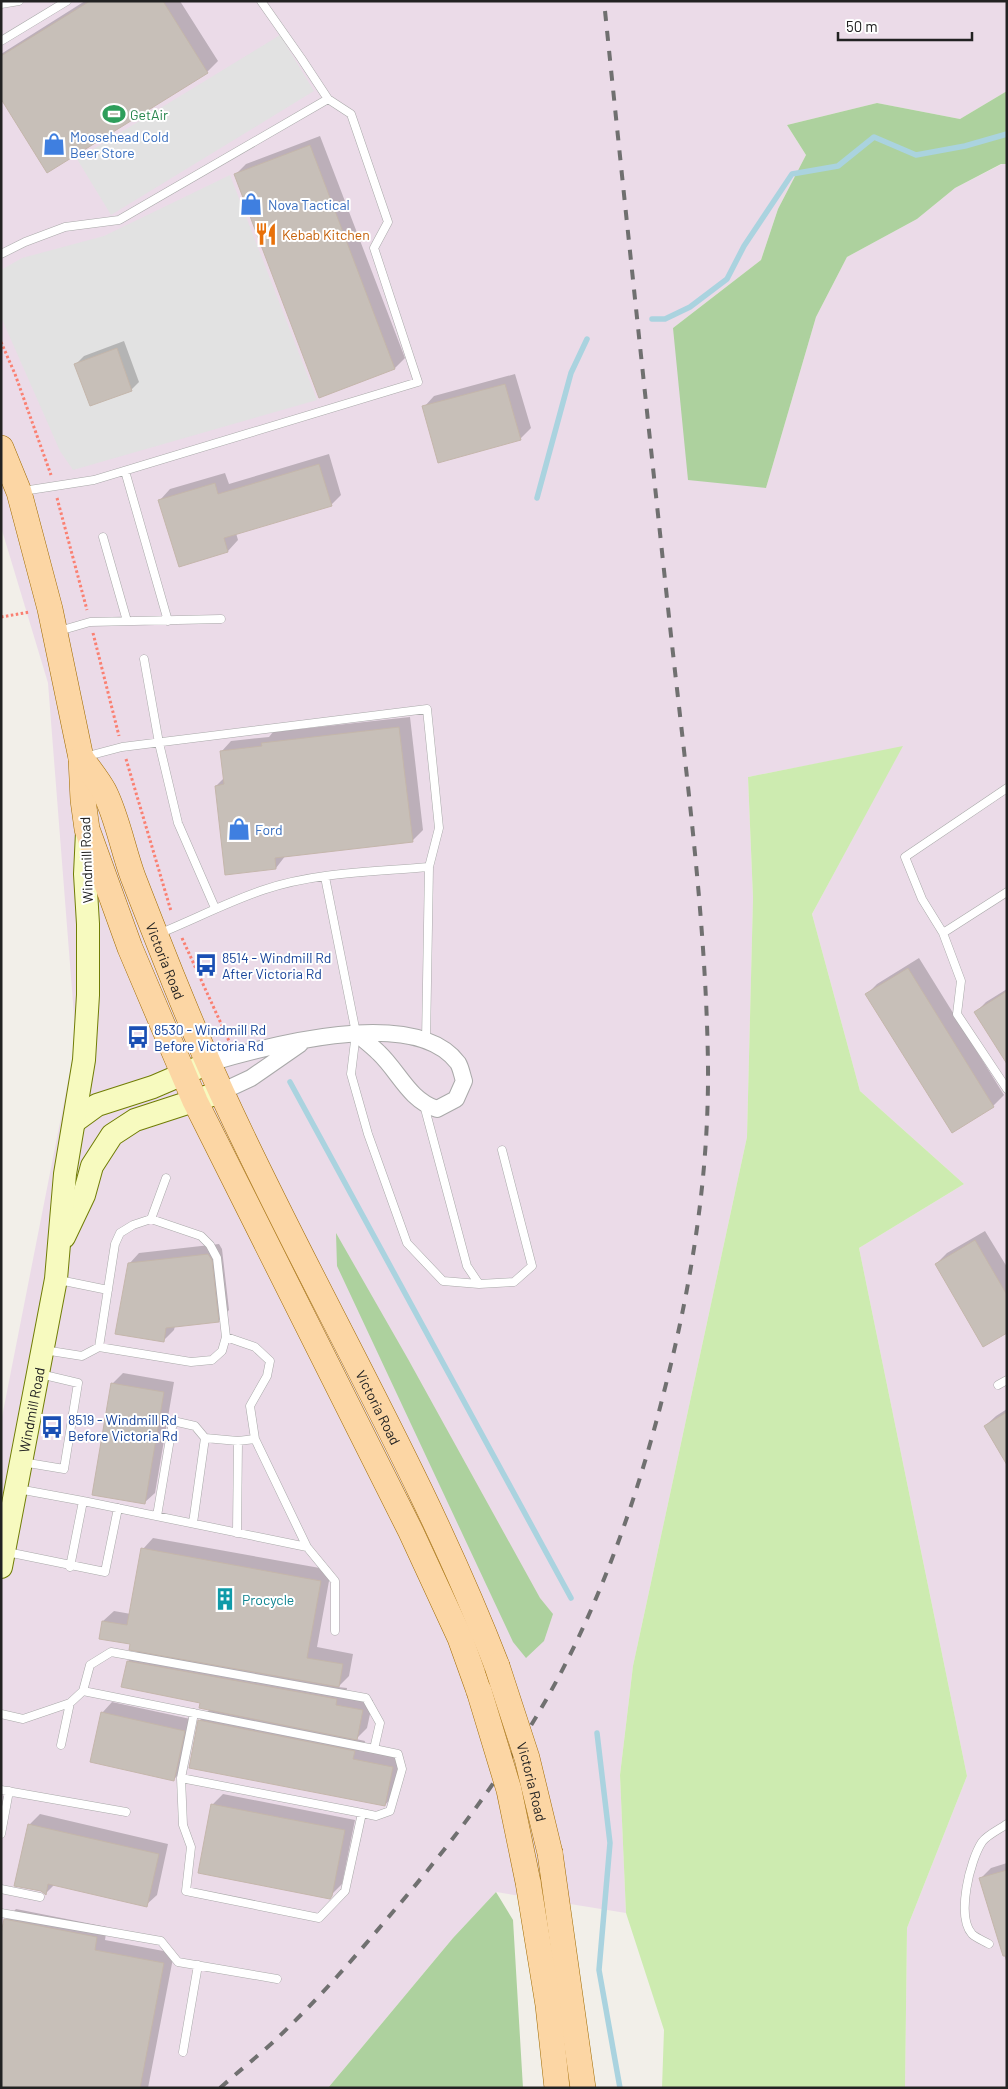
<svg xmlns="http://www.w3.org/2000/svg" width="1008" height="2089" font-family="Barlow,sans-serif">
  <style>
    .industrial { fill: #ebdbe8 }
    .grass { fill: #cdebb0 }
    .forest { fill: #add19e }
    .parking { fill: #e2e2e2 }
    .shadow { fill: #0003 }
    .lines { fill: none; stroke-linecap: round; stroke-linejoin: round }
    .stream { stroke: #aad3df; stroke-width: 5.5 }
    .building { fill: #c7bfb8; stroke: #c4b6ab }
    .lane-casing { stroke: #a9a9a9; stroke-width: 9 }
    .street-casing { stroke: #a9a9a9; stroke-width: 18 }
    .secondary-casing { stroke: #707d05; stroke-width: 24 }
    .primary-casing { stroke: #a06b00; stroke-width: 26 }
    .path { stroke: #fa8072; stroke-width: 3; stroke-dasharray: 2.5 2.5; stroke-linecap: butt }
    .lane { stroke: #fff; stroke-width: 8 }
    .street { stroke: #fff; stroke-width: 16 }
    .secondary { stroke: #f7fabf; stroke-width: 22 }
    .primary { stroke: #fcd6a4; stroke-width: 25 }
    .rail { stroke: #707070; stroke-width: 4; stroke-dasharray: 10 10; stroke-linecap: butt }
    .primary-bridge-casing { stroke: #a06b00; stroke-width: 26; stroke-linecap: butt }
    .primary-bridge { stroke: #fcd6a4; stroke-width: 25 }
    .labels { text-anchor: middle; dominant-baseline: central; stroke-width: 4; stroke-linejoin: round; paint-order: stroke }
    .leisure-label { font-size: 14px; fill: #27864d; stroke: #fff; text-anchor: start }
    .shop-label { font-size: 14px; fill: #366cbe; stroke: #fff; text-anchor: start }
    .food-label { font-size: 14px; fill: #c56008; stroke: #fff; text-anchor: start }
    .street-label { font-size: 14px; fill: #222; stroke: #fff }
    .transit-label { font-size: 14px; fill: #164399; stroke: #fff; text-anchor: start }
    .culture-label { font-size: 14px; fill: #0d838f; stroke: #fff; text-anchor: start }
  </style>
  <rect width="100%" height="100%" fill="#f2efe9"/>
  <path class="industrial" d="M1,1H1007V91L960,119L877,103L787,125L806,155L778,209L761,260L673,328L766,488L816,317L847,257L917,219L955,188L1002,164H1007V2088H905L907,1928L967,1776L859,1248L964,1184L860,1091L812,914L902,747L748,777L753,898L747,1137L633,1666L620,1775L626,1913L496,1892L453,1938L328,2088H1V1422L76,1041L48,683L1,527Z"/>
  <path class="grass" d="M903,746L812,914L860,1091L964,1184L859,1248L967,1776L907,1928L905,2088H662L664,2030L626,1913L620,1775L633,1666L747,1137L753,898L748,777Z"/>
  <path class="forest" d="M1007,91V164H1001L955,188L917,219L847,257L816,317L766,488L688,480L673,328L761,260L778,209L806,155L787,125L877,103L960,119Z
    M336,1233L408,1359L540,1598L553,1614L544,1641L526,1658L513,1642L337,1266Z
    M496,1892L513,1920L523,2088H328L453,1938Z"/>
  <path class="parking" d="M280,35L314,91L111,215L77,159Z
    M230,175L317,400L73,470L60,451L1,317V270L22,258L104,236Z"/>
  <path class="shadow" d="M85,1H180L218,61L207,72L48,171L1,97V54Z
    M320,136L405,358L395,368L320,397L235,175L246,164Z
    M124,341L139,382L131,390L76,364L84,356Z
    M515,374L531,428L520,439L424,407L434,396Z
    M329,454L341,495L331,505L236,533L238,540L228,551L179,565L160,500L170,489L225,473L229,484Z
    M410,717L423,830L412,841L286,855L276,868L226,874L216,786L224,778L221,752L231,741L269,737L273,732Z
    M919,958L1004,1095L993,1106L952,1131L867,994L877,984Z
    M1007,989V1062L975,1013L986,1002Z
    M985,1231L1007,1267V1332L936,1264L947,1253Z
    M219,1244L222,1249L229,1310L218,1321L175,1326L174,1330L163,1341L129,1264L139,1253Z
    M123,1373L174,1382L155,1493L144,1503L112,1384Z
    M1007,1409V1463L985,1426L996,1416Z
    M153,1538L331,1570L317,1647L353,1654L349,1676L338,1687L347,1688L346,1695L373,1700L367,1728L356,1739L365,1741L363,1749L403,1756L395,1794L385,1805L200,1720L210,1709L202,1702L128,1661L139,1650L103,1621L114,1611L131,1614L143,1549Z
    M112,1702L195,1720L184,1769L174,1779L102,1713Z
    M223,1794L355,1820L342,1884L329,1897L212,1805Z
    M40,1814L168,1844L157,1895L146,1905L55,1884L45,1894L29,1825Z
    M1007,1863V1964L981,1878L991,1868Z
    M16,1909L107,1927L105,1940L174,1953L148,2088H1L5,1920Z"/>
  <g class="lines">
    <path class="stream" d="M652,319H665L690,307L727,279L744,246L792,174L838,166L874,137L916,155L965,146L1007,134
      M537,498L571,373L587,339
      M290,1082L571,1598
      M597,1733L610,1843L599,1970L620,2088"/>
  </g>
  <path class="building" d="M90,1H163L208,73L47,173L1,99V56Z
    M310,145L395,369L319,398L234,174Z
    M117,348L132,391L90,406L74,364Z
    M505,384L521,440L438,463L422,406Z
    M319,464L332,506L224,538L228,552L179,567L158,500L215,483L218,494Z
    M399,727L413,842L275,858L276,869L225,875L215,786L224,784L220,751L262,746L261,743Z
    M908,968L994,1107L952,1133L865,994Z
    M1007,991V1064L974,1012Z
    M975,1240L1007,1295V1333L983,1347L935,1264Z
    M208,1254L212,1260L219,1322L166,1328L164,1342L115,1334L128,1263Z
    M111,1383L164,1392L145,1504L92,1495Z
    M1007,1412V1465L984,1426Z
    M141,1548L321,1581L307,1658L343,1664L339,1687L129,1650L130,1644L99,1639L102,1621L127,1625Z
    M127,1661L337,1699L336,1705L363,1710L357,1740L199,1708L200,1703L121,1687Z
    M101,1712L185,1731L174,1781L90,1762Z
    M198,1720L355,1751L353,1759L393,1767L385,1806L189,1768Z
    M211,1804L345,1830L332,1896L330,1899L198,1873Z
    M28,1824L159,1854L147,1907L48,1884L46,1895L41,1891L14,1886Z
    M1007,1870V1956H1003L979,1878Z
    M4,1919L97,1937L95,1950L164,1963L140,2088H1V1934Z"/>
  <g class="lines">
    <defs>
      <path id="lane" d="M261,1L301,58L328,99
        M1,4L19,1
        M1,41L67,1
        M1,254L25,242L65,227L119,220L328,99L351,114L388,222L374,248L418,382L94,480L23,491
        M125,471L168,621
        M103,537L127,621
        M59,631L90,622L221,619
        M144,659L159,743L178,823L215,908
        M84,757L122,747L427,709L439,828L429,867L426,1041
        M1007,788L905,857L922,899L943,933L961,981L957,1014L1007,1089
        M325,877L356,1033L351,1074L368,1134L407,1243L443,1281L479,1284
        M943,933L1007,892
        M158,934C193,920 227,902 263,890C316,872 374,872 429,867
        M424,1105L467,1266L479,1284L514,1282L532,1266L502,1150
        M151,1219L166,1178
        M59,1280L108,1290
        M226,1337L255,1347L270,1361L267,1376L250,1406L255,1439
        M44,1350L82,1356L99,1347L191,1362L212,1360L222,1351L226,1337L217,1258L210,1245L201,1236L151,1219L133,1225L120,1233L115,1244L99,1347
        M998,1385L1007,1380
        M22,1462L64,1469L78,1383L40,1374
        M18,1489L83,1501L307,1547L335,1581V1631
        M157,1516L173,1421L195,1426L205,1438
        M193,1523L205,1438L238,1441L255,1439L307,1547
        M237,1533L238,1441
        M7,1552L105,1572L118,1508
        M70,1567L83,1501
        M1,1714L23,1719L70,1703L83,1691L90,1665L111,1652L366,1698L380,1723L374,1749L83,1691
        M61,1745L70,1703
        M181,1778L194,1713
        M1,1790L126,1812
        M362,1813L345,1891L319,1918L186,1891L191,1847L183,1825L181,1778L362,1813L376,1816L390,1811L402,1769L398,1754L374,1749
        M1,1834L9,1791
        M1,1889L40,1897
        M1,1913L161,1941L178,1962L277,1979
        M989,1944C984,1941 976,1938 972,1934C956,1916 970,1860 982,1842C987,1835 1000,1829 1007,1824
        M183,2052L198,1965"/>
      <path id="street" d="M209,1063C267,1046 415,1005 458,1063C461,1068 462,1075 464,1081L456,1099L437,1109C409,1100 399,1072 379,1053C372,1046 364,1040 356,1033
        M221,1092L251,1078L300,1044"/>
      <g id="secondary">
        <path d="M75,1121L97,1105L153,1087L209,1063"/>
        <path d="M64,1237L84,1195L92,1166L112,1135L135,1120L221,1092"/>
        <path id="s1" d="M1,1567L56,1279L65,1174L84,1060L88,995V924L85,874L87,832"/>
      </g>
      <g id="primary">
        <path d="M1,448L19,492L50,609L81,758L83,800L87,829L130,948L195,1101L411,1532L460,1638L479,1691"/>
        <path id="s2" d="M81,758C89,769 98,780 104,791C117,816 123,850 133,877C161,949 189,1021 221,1091C309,1284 420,1467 497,1666"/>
        <path d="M550,1853L583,2088"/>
        <path d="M528,1882L548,2005L557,2088"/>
      </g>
    </defs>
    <use href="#lane" class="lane-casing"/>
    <use href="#street" class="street-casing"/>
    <use href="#secondary" class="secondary-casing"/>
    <use href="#primary" class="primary-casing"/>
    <path class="path" d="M1,342L15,374L51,475
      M57,498L87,610
      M1,617L30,612
      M93,633L119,736
      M126,759L171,911
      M182,938L229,1041"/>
    <use href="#lane" class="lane"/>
    <use href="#street" class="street"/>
    <use href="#secondary" class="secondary"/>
    <use href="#primary" class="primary"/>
    <path class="rail" d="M220,2088C237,2073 254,2059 271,2044C312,2006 350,1963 386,1920C442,1855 495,1787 539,1712C598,1612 637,1500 665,1388C692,1282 709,1175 708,1065C706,916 685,766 669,617C647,412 625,207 604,1"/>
    <defs>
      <g id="primary-bridge">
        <path id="s3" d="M497,1666L527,1758L550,1853"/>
        <path d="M479,1691L509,1790L528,1882"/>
      </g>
    </defs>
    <use href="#primary-bridge" class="primary-bridge-casing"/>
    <use href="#primary-bridge" class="primary-bridge"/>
  </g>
  <defs>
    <symbol id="stadium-bare" viewBox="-9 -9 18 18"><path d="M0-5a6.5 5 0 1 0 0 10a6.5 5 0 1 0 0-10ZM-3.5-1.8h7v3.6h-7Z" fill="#2e9e5b" stroke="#fff" stroke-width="2.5" paint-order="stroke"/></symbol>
    <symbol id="shop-bare" viewBox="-9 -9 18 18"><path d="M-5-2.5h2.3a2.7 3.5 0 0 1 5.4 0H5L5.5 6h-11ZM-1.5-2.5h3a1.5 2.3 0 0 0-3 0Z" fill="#3f7fe0" stroke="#fff" stroke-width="2.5" paint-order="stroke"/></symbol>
    <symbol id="restaurant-bare" viewBox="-9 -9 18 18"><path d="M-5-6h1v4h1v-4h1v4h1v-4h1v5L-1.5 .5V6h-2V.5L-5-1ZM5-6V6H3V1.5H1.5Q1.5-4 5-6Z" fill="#e8710a" stroke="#fff" stroke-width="2.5" paint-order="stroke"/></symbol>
    <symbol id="bus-bare" viewBox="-9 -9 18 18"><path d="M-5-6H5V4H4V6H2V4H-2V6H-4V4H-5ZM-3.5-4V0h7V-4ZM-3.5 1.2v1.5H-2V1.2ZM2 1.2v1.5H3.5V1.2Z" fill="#1a4fb4" stroke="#fff" stroke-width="2.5" paint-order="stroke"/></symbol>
    <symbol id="building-bare" viewBox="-9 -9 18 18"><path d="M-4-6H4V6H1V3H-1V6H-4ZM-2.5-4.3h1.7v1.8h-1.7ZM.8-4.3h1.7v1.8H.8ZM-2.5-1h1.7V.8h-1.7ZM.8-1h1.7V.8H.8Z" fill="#0f9aa8" stroke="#fff" stroke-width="2.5" paint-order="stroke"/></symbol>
  </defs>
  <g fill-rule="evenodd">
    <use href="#stadium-bare" x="98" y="98" width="32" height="32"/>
    <use href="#shop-bare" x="38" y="128" width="32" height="32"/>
    <use href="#shop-bare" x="235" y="188" width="32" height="32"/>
    <use href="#restaurant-bare" x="250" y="218" width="32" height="32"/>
    <use href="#shop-bare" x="223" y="813" width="32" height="32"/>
    <use href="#bus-bare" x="190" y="949" width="32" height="32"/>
    <use href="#bus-bare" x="122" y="1021" width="32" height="32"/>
    <use href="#bus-bare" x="36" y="1411" width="32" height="32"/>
    <use href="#building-bare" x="209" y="1583" width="32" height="32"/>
  </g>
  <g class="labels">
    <g class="leisure-label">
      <text x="130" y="114">GetAir</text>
    </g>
    <g class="shop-label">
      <text x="70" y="136">Moosehead Cold<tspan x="70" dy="16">Beer Store</tspan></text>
      <text x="268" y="204">Nova Tactical</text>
      <text x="255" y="829">Ford</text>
    </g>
    <g class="food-label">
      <text x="282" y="234">Kebab Kitchen</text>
    </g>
    <g class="street-label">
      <text transform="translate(86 860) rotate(-92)">Windmill Road</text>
      <text stroke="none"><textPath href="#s2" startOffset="221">Victoria Road</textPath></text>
      <text stroke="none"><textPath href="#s2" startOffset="716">Victoria Road</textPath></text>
      <text stroke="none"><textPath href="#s1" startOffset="160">Windmill Road</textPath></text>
      <text stroke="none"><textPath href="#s3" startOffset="121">Victoria Road</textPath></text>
    </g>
    <g class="transit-label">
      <text x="222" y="957">8514 - Windmill Rd<tspan x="222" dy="16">After Victoria Rd</tspan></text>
      <text x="154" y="1029">8530 - Windmill Rd<tspan x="154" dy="16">Before Victoria Rd</tspan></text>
      <text x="68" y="1419">8519 - Windmill Rd<tspan x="68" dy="16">Before Victoria Rd</tspan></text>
    </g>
    <g class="culture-label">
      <text x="242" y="1599">Procycle</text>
    </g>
  </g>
  <rect width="1008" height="2089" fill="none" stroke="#222222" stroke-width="5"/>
  <path d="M838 32v8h134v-8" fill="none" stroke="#222222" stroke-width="2.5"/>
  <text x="846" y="32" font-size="15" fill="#222222" stroke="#ffffff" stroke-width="4" paint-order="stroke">50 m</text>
</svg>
